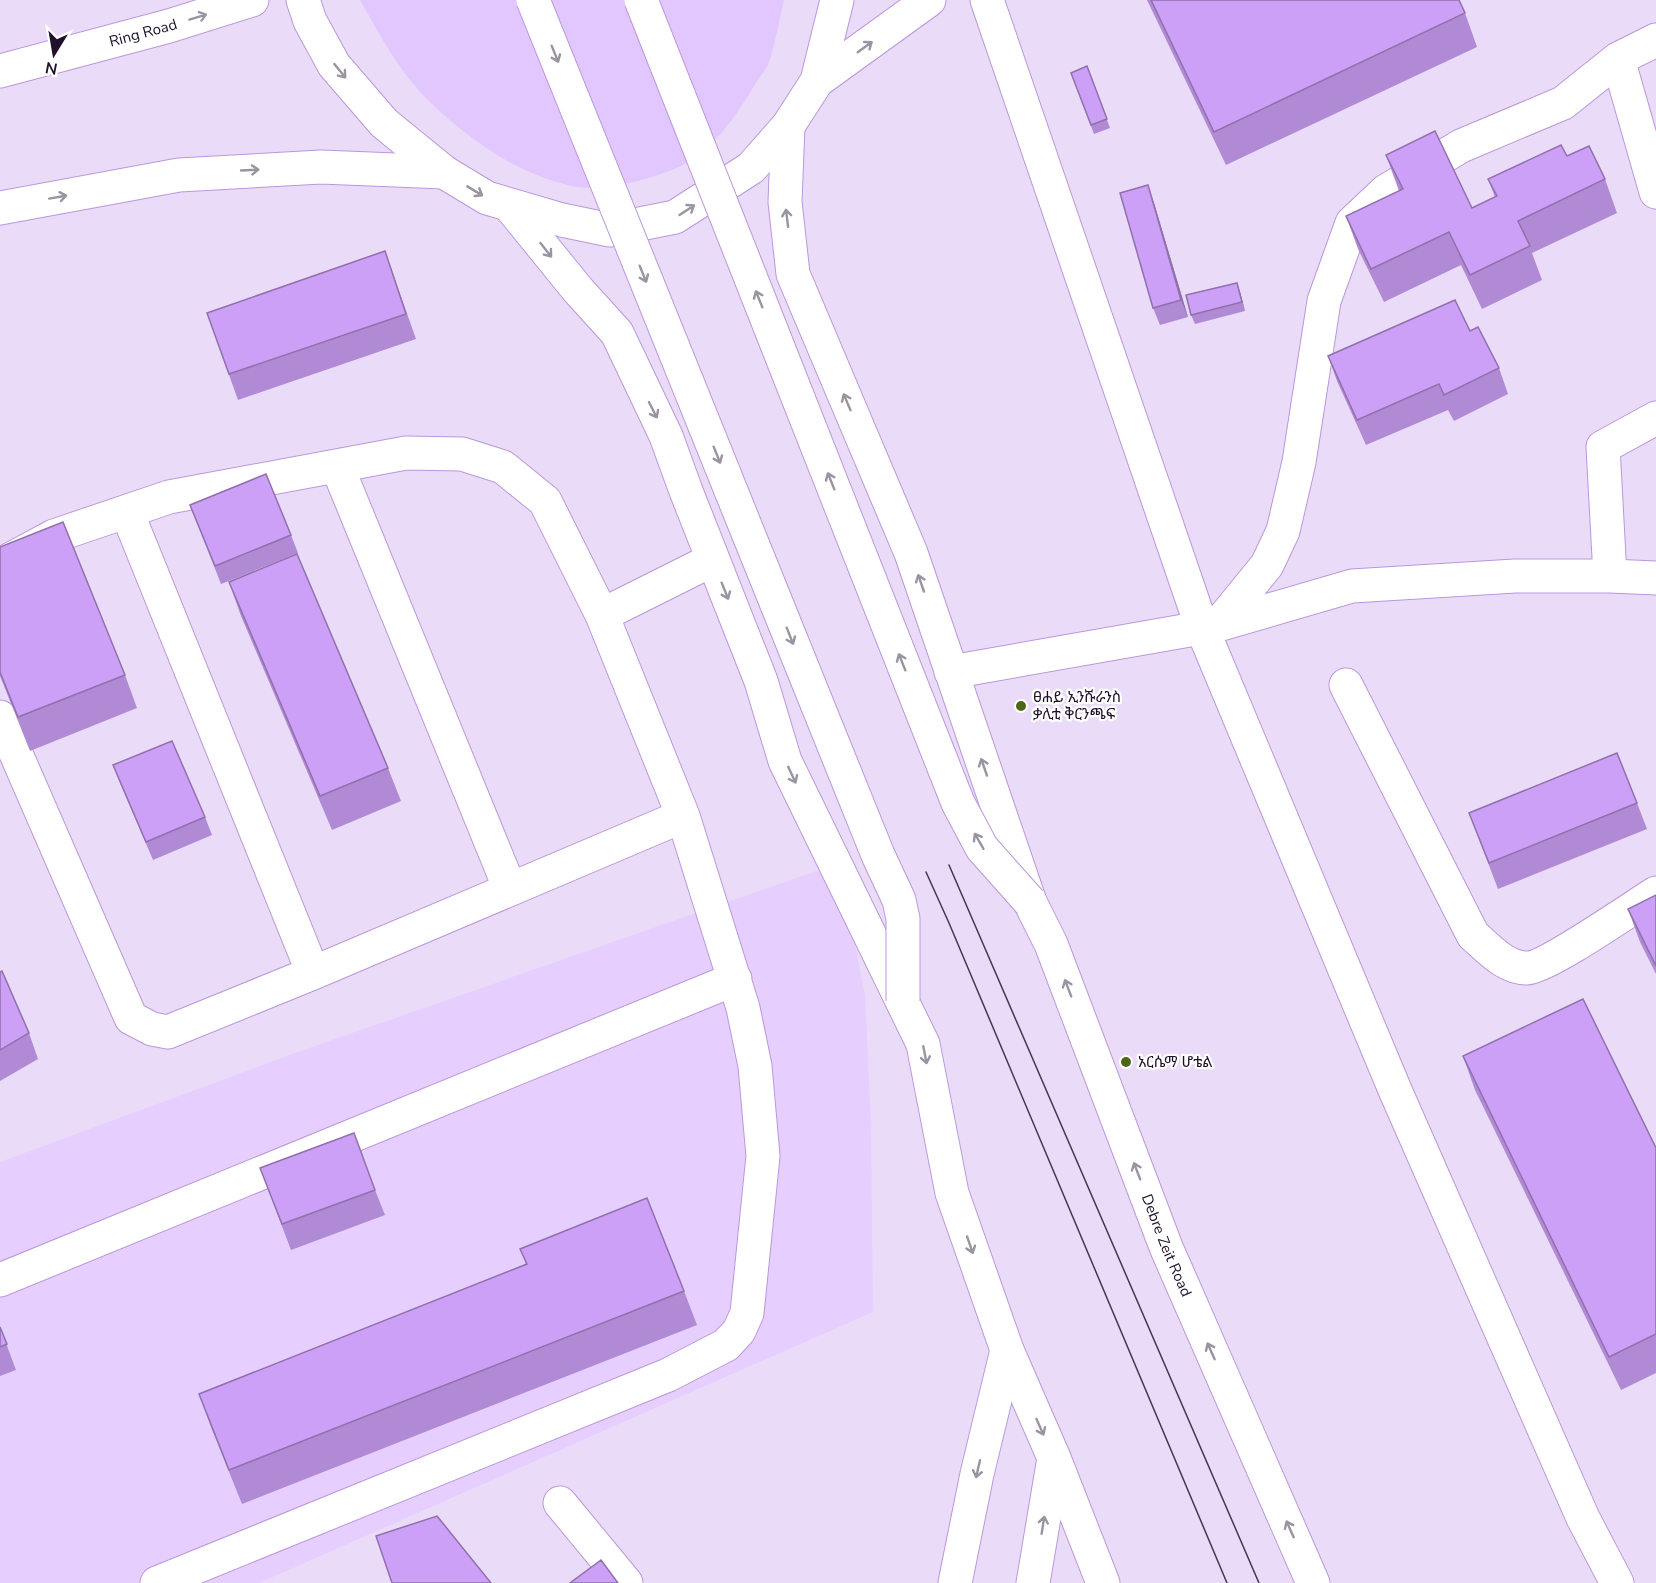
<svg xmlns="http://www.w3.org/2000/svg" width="1656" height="1583" font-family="'Nunito Sans','Noto Sans Ethiopic',sans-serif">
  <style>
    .built { fill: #e6cffe }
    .green { fill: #e2c6fe }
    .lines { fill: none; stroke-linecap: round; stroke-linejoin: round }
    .minor-casing { stroke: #ba97dc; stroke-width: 35 }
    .major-casing { stroke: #ba97dc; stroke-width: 35 }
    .highway-casing { stroke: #ba97dc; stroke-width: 35 }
    .minor { stroke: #fff; stroke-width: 33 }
    .major { stroke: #fff; stroke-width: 33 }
    .highway { stroke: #fff; stroke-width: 33 }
    .tram { stroke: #453751; stroke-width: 1.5 }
    .major-bridge-casing { stroke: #ba97dc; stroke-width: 35; stroke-linecap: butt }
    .major-bridge { stroke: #fff; stroke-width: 33 }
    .wall { fill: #b08ad4 }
    .shaded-wall { fill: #9070ad }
    .building { fill: #cda0f7; stroke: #9070ad; stroke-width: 1.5 }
    .oneway { stroke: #9a94a0 }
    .poi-dot { fill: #4c671a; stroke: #fff; stroke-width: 2 }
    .labels { text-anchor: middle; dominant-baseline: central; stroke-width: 4.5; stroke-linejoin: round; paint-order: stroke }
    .street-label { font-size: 15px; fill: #1f112b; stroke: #fff }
    .poi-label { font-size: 15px; fill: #1f112b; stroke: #fff; text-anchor: start }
  </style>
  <rect width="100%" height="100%" fill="#eadcf9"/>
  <path class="built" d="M839,863L865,995L871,1122L873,1312L259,1583H0V1162L295,1053Z"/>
  <path class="green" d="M360,0H784C779,20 776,42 769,62C767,69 761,75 757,81C740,110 719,142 690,161C664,177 602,193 572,186C519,175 471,141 432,104C401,75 381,37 360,0Z"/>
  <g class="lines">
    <defs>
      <path id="minor" d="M987,0L1202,628L1395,1090L1583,1518L1617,1583
        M1618,59L1656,192
        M337,466L510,889
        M127,512L313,973
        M0,565L54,536L169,497L406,453L462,454L503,467L545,501L602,615
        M1610,576L1603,447L1656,418
        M1218,625L1267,565L1283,531L1299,462L1324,301L1352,223L1386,191L1461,146L1563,103L1618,59L1656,40
        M951,672L1218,625L1352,586L1515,576H1610L1656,578
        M1346,685L1473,935C1489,949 1505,968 1527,968C1546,968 1635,906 1656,893
        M0,717L131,1018L152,1029L168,1032L313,973L683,816
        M0,1280L735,979
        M560,1503L626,1583
        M157,1583L668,1375L726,1345L739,1331L747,1313L763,1156L755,1066L743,1008L683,816L602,615L712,560
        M955,1583L977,1474L1007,1350
        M1033,1583L1054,1458"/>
      <g id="major">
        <path d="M303,0L310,21L334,65L384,123L444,172L487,198L562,220L610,230L675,217L751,168L788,126L817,81L837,0"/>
        <path id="s1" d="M788,126L785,202L793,274L911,553L1030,902L1051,944L1166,1247L1313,1583"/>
        <path d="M509,205L578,290L617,333L666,436L686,491L761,681L785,761L923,1044L952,1193L1007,1350L1054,1458L1103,1583"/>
      </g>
      <g id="highway">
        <path id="s2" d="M0,71L169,26L252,0"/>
        <path d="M817,81L929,0"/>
        <path d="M0,208L179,175L321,167L444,172"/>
      </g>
    </defs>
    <use href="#minor" class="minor-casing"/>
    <use href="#major" class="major-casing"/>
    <use href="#highway" class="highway-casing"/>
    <use href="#minor" class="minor"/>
    <use href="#major" class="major"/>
    <use href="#highway" class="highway"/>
    <path class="tram" d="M949,865L1259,1583
      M926,872L949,923L1227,1583"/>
    <defs>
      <path id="major-bridge" d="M533,0L878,855L899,900L903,919V1001
        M641,0L958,803L982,848L1030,902"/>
    </defs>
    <use href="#major-bridge" class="major-bridge-casing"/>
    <use href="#major-bridge" class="major-bridge"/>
  </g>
  <path class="wall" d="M1147,0H1459L1465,13L1477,47L1226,165Z
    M1087,66L1110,128L1094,134L1071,73Z
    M1386,155L1472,208L1495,197L1488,179L1567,156L1605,179L1617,213L1532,253L1542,280L1482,309L1461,265L1384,302L1358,249L1346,216L1399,191Z
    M1154,203L1188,317L1160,325L1153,308Z
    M385,251L416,339L238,400L207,313Z
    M1240,292L1245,311L1195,324L1191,315Z
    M1470,331L1499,368L1508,394L1454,421L1448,410L1366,445L1337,381L1328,356Z
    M190,505L291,535L298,553L221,584Z
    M0,547L125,675L137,708L30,751L0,676Z
    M229,582L388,768L401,801L332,830L241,616Z
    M113,765L205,817L212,835L153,860L120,783Z
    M1637,803L1647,829L1498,889L1469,813Z
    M1656,895V974L1640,942L1628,909Z
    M0,972L29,1033L38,1059L0,1081Z
    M1463,1056L1656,1148V1373L1621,1390L1475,1090Z
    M260,1168L375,1190L385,1215L291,1250Z
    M520,1249L684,1291L697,1325L242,1504L211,1427L199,1394L526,1264Z
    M0,1327L16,1370L0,1376Z"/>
  <path class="shaded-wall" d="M1148,185L1154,203L1188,317L1181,300Z
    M1237,283L1240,292L1245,311L1242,302Z"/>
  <path class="building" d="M1151,0H1459L1465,13L1214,132Z
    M1087,66L1107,119L1091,125L1071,73Z
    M1435,131L1472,208L1497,196L1488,179L1561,145L1567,156L1589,146L1605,179L1518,221L1530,246L1470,275L1449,232L1371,269L1346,216L1403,189L1386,155Z
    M1148,185L1181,300L1153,308L1120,193Z
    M385,251L406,314L229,374L207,313Z
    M1237,283L1242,302L1191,315L1186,295Z
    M1455,300L1470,331L1478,327L1499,368L1444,395L1439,384L1357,420L1328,356Z
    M266,474L291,535L215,566L190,505Z
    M63,522L125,675L18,717L0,672V547Z
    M297,554L388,768L320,796L229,582Z
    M172,741L205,817L146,842L113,765Z
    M1617,753L1637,803L1489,863L1469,813Z
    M1656,895V966L1628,909Z
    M2,971L29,1033L0,1050V972Z
    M1583,999L1656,1148V1334L1609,1357L1463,1056Z
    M354,1133L375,1190L282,1224L260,1168Z
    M647,1198L684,1291L229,1470L199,1394L527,1264L520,1249Z
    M0,1327L7,1344L0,1347Z
    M437,1516L491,1583H392L376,1536Z
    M601,1560L618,1583H570Z"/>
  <defs><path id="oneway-shaft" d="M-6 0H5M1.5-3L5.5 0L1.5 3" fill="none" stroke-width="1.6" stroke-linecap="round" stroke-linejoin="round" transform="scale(1.5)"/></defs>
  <g class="oneway">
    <use href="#oneway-shaft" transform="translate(198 17) rotate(-17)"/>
    <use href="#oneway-shaft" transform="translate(865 47) rotate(-36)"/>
    <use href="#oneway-shaft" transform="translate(555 54) rotate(68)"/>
    <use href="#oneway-shaft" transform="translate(340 71) rotate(51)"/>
    <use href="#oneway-shaft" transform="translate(250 170) rotate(-3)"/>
    <use href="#oneway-shaft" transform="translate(475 191) rotate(31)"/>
    <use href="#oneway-shaft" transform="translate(58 197) rotate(-10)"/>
    <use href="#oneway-shaft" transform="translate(687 210) rotate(-33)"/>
    <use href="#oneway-shaft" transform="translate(787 218) rotate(-97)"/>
    <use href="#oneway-shaft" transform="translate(546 250) rotate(52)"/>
    <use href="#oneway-shaft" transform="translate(643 274) rotate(68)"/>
    <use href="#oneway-shaft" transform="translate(759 299) rotate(-112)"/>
    <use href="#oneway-shaft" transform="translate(847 402) rotate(-113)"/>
    <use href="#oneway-shaft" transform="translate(653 410) rotate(63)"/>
    <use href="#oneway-shaft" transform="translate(717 455) rotate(68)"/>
    <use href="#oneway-shaft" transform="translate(831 481) rotate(-112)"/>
    <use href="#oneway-shaft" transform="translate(921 583) rotate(-109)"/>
    <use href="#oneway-shaft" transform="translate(725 591) rotate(68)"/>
    <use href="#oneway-shaft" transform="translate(790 636) rotate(68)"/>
    <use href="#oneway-shaft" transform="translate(902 662) rotate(-112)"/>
    <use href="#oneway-shaft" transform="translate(984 767) rotate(-109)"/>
    <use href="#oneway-shaft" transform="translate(792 775) rotate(65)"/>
    <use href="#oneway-shaft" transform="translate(979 841) rotate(-120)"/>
    <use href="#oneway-shaft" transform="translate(1068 988) rotate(-111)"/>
    <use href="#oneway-shaft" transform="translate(925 1055) rotate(79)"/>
    <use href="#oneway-shaft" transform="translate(1137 1171) rotate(-111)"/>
    <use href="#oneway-shaft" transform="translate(970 1245) rotate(71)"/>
    <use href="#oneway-shaft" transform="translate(1211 1351) rotate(-114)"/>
    <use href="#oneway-shaft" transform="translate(1040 1427) rotate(66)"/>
    <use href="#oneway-shaft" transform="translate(978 1469) rotate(103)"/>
    <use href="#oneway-shaft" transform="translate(1043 1525) rotate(-81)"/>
    <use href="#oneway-shaft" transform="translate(1290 1529) rotate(-114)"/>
  </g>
  <g class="poi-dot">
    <circle cx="1021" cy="706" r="6"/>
    <circle cx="1126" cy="1062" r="6"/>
  </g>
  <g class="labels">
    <g class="street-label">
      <text stroke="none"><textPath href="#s2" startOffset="148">Ring Road</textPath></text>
      <text stroke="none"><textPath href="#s1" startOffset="1190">Debre Zeit Road</textPath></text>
    </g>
    <g class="poi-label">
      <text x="1033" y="697">ፀሐይ ኢንሹራንስ<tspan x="1033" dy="17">ቃሊቲ ቅርንጫፍ</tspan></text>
      <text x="1138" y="1062">አርሴማ ሆቴል</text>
    </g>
  </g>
  <g transform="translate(54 54) rotate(191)" stroke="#ffffff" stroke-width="4.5" paint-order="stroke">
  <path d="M0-4.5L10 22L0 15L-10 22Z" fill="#1f112b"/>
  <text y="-9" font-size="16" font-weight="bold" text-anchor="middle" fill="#1f112b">N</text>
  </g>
</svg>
